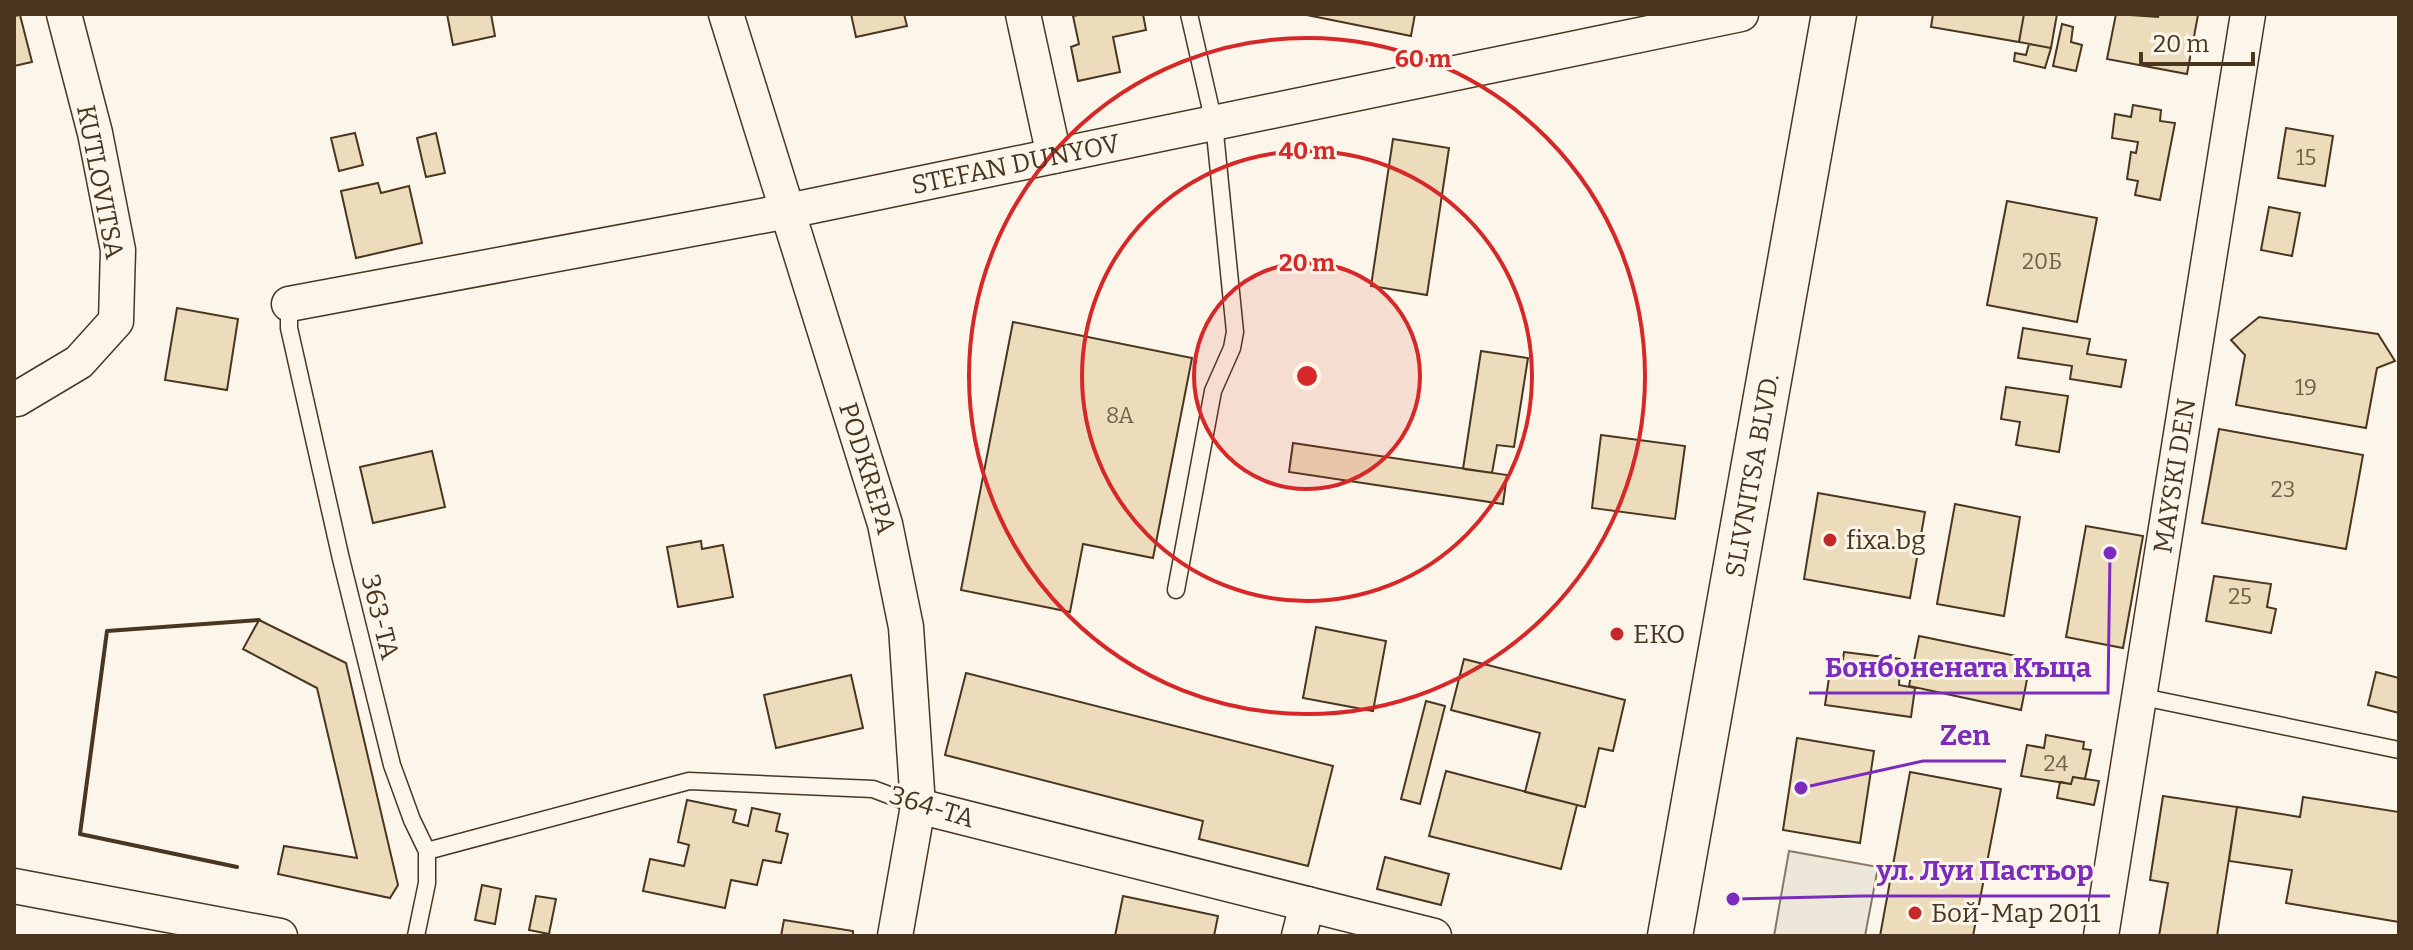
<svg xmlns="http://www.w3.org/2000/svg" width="2413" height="950" font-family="Bitter,serif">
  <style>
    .parking { fill: #ede7d9; stroke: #887966; stroke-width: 2 }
    .building { fill: #ecdcbc; stroke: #4a3520; stroke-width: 2 }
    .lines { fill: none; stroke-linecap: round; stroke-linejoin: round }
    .service-casing { stroke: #4a3520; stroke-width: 19 }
    .minor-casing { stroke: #4a3520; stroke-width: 37 }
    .primary-casing { stroke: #4a3520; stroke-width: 47 }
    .service { stroke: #fbf6e9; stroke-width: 16 }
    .minor { stroke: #fbf6e9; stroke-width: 34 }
    .primary { stroke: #fbf6e9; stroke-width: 44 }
    .wall { stroke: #4a3520; stroke-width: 4 }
    .ring { fill: none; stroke: #d62828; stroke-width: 4 }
    .poi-dot { fill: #c62828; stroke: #fbf6e9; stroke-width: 3 }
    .labels { text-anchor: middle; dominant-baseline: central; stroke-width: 6; stroke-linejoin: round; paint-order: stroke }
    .number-label { font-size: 22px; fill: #725f47 }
    .street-label { font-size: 26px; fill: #4a3520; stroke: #fbf6e9 }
    .poi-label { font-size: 26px; fill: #4a3520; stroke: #fbf6e9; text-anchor: start }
    .centre { fill: #d62828; stroke: #fbf6e9; stroke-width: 4 }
    .ring-label { font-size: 24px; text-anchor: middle; font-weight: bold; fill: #d62828; stroke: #fbf6e9; stroke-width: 6; stroke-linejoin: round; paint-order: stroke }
    .leader { fill: none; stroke: #7b2cbf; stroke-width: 3 }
    .callout-dot { fill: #7b2cbf; stroke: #fbf6e9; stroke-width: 3 }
    .callout-label { font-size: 28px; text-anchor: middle; font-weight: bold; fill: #7b2cbf; stroke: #fbf6e9; stroke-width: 6; stroke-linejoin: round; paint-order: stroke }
  </style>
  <rect width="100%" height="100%" fill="#fbf6e9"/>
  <path class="parking" d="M1789,851L1878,867L1865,936H1774Z"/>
  <path class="building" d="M447,14H491L495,36L453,45Z
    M851,14H904L907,26L856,37Z
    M1083,14H1143L1146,30L1113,37L1120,72L1078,81L1071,47L1079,44L1073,16Z
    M1302,14H1415L1411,36Z
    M1933,14H2024L2019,42L1931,27Z
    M2024,14H2057L2051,48L2019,42Z
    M2116,14L2158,17L2159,14L2198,15L2187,74L2107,59Z
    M20,15L32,62L14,66V16Z
    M2062,24L2073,27L2071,42L2082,45L2076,71L2053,66Z
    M2029,44L2051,48L2045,68L2014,61L2015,53L2026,55Z
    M2133,105L2161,110L2160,121L2175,123L2160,200L2135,195L2138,181L2127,179L2131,152L2136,153L2138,142L2112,138L2115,114L2131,117Z
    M2286,128L2333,136L2325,186L2278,178Z
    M355,133L363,165L339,171L331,138Z
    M436,133L445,173L426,177L417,138Z
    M1393,139L1449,148L1427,295L1371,286Z
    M378,183L381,193L409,186L422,243L356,258L341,191Z
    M2007,201L2097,218L2077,322L1987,305Z
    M2269,207L2300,213L2292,256L2261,250Z
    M177,308L238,319L227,390L165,380Z
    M2259,317L2378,334L2395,361L2377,368L2366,428L2236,405L2245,355L2231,340Z
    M1013,322L1192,358L1153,558L1083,544L1070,612L961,590Z
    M2023,328L2090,339L2087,354L2126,360L2121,387L2070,379L2072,366L2018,358Z
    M1481,351L1528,358L1514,447L1497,445L1492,473L1463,469Z
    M2006,387L2068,396L2059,452L2016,445L2020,422L2001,419Z
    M2219,429L2363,455L2346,549L2202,523Z
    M1601,435L1685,446L1675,519L1592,508Z
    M1293,443L1507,475L1503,504L1289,472Z
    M432,451L445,507L373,523L360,467Z
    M1818,493L1925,512L1910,598L1804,579Z
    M1955,504L2020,517L2004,616L1937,604Z
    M2086,526L2143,536L2123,648L2066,637Z
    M701,541L702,549L723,545L733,597L678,607L667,547Z
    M2214,576L2271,584L2267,607L2276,609L2271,633L2206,621Z
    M259,620L346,663L398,885L390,898L278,874L284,846L357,858L317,688L243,649Z
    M1316,627L1386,641L1373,711L1303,698Z
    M1919,636L2031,659L2021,710L1909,686Z
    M1844,652L1900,659L1899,685L1915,688L1911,717L1825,705L1832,657L1843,659Z
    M1464,659L1625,700L1613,751L1599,748L1585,807L1525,792L1540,733L1451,710Z
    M2376,672L2399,678V713L2368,705Z
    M966,673L1333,766L1308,866L1199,839L1203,821L945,755Z
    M851,675L863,728L776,748L764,695Z
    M1426,701L1445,706L1420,804L1401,799Z
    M2046,735L2084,742L2083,749L2091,750L2085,779L2073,777L2071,784L2021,776L2027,745L2044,748Z
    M1797,738L1874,751L1860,843L1783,830Z
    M1446,771L1577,805L1561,869L1429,836Z
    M1910,772L2001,789L1973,936H1880Z
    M2073,777L2099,781L2094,805L2057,798L2060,782L2071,784Z
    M2163,796L2237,807L2217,936H2159L2168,883L2150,880Z
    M2303,797L2399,812V922L2286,903L2292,870L2229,861L2237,807L2300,817Z
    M687,800L736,810L733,822L748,826L752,808L780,814L776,831L788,834L781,863L763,860L757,885L731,880L725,908L643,891L650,859L684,866L689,845L678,842Z
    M1385,857L1449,874L1441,905L1377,889Z
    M482,885L501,889L495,924L475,920Z
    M536,896L556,899L549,934L529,930Z
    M1123,896L1218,916L1214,936H1115Z
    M784,920L853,931V936H781Z"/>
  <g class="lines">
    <defs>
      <path id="service" d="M289,304V328L341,559L392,765L412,820L427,851V883L416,936
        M1176,590L1213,391L1232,348L1235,332L1214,123L1189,14
        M2138,696L2399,750
        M427,851L689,781L873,789L918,806"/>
      <g id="minor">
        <path id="s1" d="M726,14L885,524L906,627L918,806L895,936"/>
        <path d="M1023,14L1054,156"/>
        <path id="s2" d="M289,304L788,211L1741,14"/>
        <path d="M17,399L79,362L116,321L118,250L95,133L64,14"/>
        <path d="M918,806L1434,936"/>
        <path d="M14,886L280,936"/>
        <path d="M1299,936L1307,904"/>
        <path id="s3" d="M2101,936L2248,14"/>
      </g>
      <g id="primary">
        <path id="s4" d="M1670,936L1834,14"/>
      </g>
    </defs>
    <use href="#service" class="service-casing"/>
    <use href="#minor" class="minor-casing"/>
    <use href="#primary" class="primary-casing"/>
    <use href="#service" class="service"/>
    <use href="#minor" class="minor"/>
    <use href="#primary" class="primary"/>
    <path class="wall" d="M237,867L80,834L107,631L259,620"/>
  </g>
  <circle cx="1307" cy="376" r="113" fill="#d62828" fill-opacity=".12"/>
  <g class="ring">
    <circle cx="1307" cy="376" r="113"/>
    <circle cx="1307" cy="376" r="225"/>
    <circle cx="1307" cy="376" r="338"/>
  </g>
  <g class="poi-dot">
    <circle cx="1830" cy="540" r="8"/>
    <circle cx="1617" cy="634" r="8"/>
    <circle cx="1915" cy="913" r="8"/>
  </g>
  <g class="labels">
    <g class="number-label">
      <text x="2306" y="157">15</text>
      <text x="2042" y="261">20Б</text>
      <text x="2306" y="387">19</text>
      <text x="1120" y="415">8А</text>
      <text x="2283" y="489">23</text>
      <text x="2240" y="596">25</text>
      <text x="2056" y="763">24</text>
    </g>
    <g class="street-label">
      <text stroke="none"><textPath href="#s2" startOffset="740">STEFAN DUNYOV</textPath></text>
      <text transform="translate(100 182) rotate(79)">KUTLOVITSA</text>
      <text stroke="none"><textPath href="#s1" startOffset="476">PODKREPA</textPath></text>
      <text stroke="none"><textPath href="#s4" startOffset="468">SLIVNITSA BLVD.</textPath></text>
      <text stroke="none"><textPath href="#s3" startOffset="466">MAYSKI DEN</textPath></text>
      <text transform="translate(380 617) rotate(76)">363-ТА</text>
      <text transform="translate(932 807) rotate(17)">364-ТА</text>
    </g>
    <g class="poi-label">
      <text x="1846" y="540">fixa.bg</text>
      <text x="1633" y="634">EKO</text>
      <text x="1931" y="913">Бой-Мар 2011</text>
    </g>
  </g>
  <circle cx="1307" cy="376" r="12" class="centre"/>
  <g class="ring-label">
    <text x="1423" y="67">60 m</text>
    <text x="1307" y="159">40 m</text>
    <text x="1307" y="271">20 m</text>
  </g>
  <path class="leader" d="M2110 553L2108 693H1809M1801 788L1923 761H2006M1733 899L1861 896H2110"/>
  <g class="callout-dot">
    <circle cx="2110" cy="553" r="8"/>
    <circle cx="1801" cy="788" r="8"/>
    <circle cx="1733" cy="899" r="8"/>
  </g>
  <g class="callout-label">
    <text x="1958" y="677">Бонбонената Къща</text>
    <text x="1965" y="745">Zen</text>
    <text x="1985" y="880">ул. Луи Пастьор</text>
  </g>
  <rect width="2413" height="950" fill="none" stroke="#4a3520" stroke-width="32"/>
  <path d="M2141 52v12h112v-12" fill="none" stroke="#4a3520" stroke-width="4"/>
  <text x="2153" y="52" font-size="24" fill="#4a3520" stroke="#fbf6e9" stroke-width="6" paint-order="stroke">20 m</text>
</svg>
